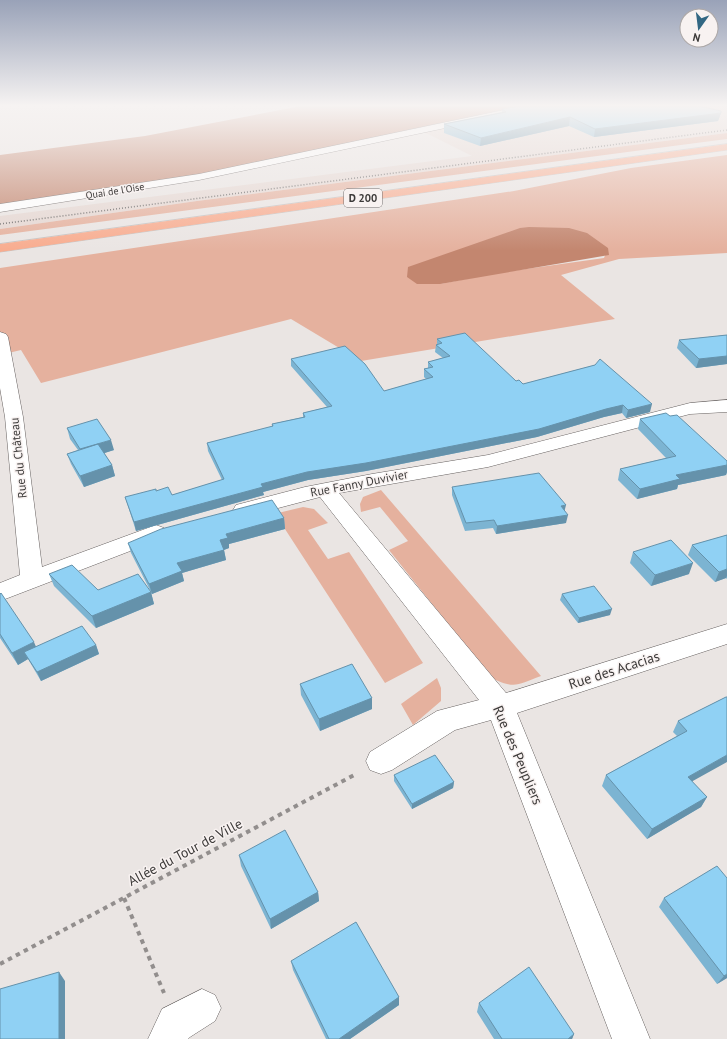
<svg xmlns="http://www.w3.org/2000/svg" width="727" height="1039" font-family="'PT Sans',sans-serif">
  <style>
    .built { fill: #e5d7d2 }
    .green { fill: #e5b19e; fill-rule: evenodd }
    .water { fill: #c3866f }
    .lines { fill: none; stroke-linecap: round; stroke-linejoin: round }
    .minor-casing { stroke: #676261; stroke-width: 1 }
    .trunk-casing { stroke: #c4c4c4; stroke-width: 1 }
    .path { stroke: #928e8d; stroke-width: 4; stroke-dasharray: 4.5 4.5; stroke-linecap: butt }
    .minor { fill: #fff; fill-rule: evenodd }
    .trunk { fill: #f8ac8f; fill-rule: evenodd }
    .rail { stroke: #676463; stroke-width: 1.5; stroke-dasharray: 1 2; stroke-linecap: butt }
    .wall { fill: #7cb4d2 }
    .shaded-wall { fill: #6592ab }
    .building { fill: #90d1f4; stroke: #6592ab }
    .labels { text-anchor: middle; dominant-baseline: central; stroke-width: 3; stroke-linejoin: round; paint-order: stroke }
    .far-street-label { font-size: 10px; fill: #3c3a39; stroke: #f8f2f1 }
    .shield { fill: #f8f2f1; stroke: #747170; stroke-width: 1 }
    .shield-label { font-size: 11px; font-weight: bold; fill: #3c3a39 }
    .street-label { font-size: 12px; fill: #3c3a39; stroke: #f8f2f1 }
    .near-street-label { font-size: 14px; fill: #3c3a39; stroke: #f8f2f1 }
  </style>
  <rect width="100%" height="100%" fill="#eae5e3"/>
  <path class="built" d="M524,106H727V133L197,201L0,229V216L472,156L422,131Z"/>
  <path class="green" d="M727,133V139L673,146L0,235V229L197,201Z
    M727,155V253L619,259L561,275L615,319L361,361L291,319L41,383L21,350L0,355V268L514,191L631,168ZM608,248L604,258L497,273L440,284Z
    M381,490L541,676C517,685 515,689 491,678L389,550L408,541L380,507L361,512L360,504L363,497Z
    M303,507L314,509L328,523L308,530L328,559L349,552L423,663L385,683L283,526L278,513Z
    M437,678L441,688V701L413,725L401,704Z"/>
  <path class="water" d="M301,106H521L207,173L151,183L0,205V155L145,136Z
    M529,227L569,228L587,233L608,248L609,255L440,284H417L407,277L408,267L520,228Z"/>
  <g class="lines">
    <defs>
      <path id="minor" d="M523,106H539L535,109L199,180L0,212V204L199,174Z
        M0,332L6,334L8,337L23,417L42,567L156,525L164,528L167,533L164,538L0,601V583L20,575L5,417L0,388Z
        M727,400V412L690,414L488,467L339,493L506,693L727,624V644L517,713L650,1039H612L491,720L455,730L392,770L381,774L370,770L366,761L370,752L437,711L479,700L320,497L244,517L236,515L233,510L236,505L305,487L372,474L488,455L690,403Z
        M202,989L215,995L221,1008L215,1021L190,1037L188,1039H148L162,1009Z"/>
      <path id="trunk" d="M727,144V150L0,252V244Z"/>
    </defs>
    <use href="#minor" class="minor-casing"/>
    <use href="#trunk" class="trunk-casing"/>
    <path class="path" d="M124,898L164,993
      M0,964L356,774"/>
    <use href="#minor" class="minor"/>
    <use href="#trunk" class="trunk"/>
    <path class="rail" d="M0,224L727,130"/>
  </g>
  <path class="wall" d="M502,109L721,113L718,121L594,137L569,126L480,146L444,133V124L502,112Z
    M727,335V364L696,368L677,348L679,340Z
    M437,339L516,381L523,384L595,365L650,412L626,418L622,413L604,417L537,437L366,471L308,480L263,492L264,495L136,531L125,497L156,491L172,495L222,480L208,451L207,443L272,427V424L303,417V413L327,407L291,366V359L384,391L426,379L424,377V369L428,368V362L443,358L435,352L436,345L437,344Z
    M640,419L727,461V472L726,475L678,485L677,489L637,499L618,480L620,469L666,458L638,429Z
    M67,428L114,450L104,453L112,465L115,476L84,487L71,464L67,454L78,450L70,439Z
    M452,487L565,511L566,523L496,534L493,528L465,531L452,495Z
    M284,518L285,529L229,544V548L224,550L226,560L182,573L184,581L152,594L151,593L154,604L96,628L54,586L49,574L98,590L151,592L131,553L128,543Z
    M727,535V579L726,578L715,582L688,555L692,545Z
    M633,552L689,574L651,586L630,563Z
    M0,594L36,647L96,645L99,654L41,681L28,659L18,665L0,638Z
    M562,594L610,615L578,623L560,600Z
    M300,684L372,698V709L320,731L301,695Z
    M726,697L692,782L707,797L701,807L647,839L602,786L606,775L677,736L673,732L678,721Z
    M394,775L454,782L453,788L412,809L394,781Z
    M239,855L318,892L319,901L271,929L241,866Z
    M664,898L727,978L717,984L659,907Z
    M291,961L399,997V1005L350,1039H326L293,970Z
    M479,1003L574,1034L572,1039H494L477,1012Z"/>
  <path class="shaded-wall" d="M721,113L718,121L594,137L595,129Z
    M570,117L569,126L480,146L481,138Z
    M727,356V364L696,368L699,359Z
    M652,404L650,412L626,418L628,410Z
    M623,405L622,413L604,417L537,437L366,471L308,480L263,492L264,495L136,531L134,522L261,484L307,472Z
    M111,440L114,450L83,460L80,449Z
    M112,465L115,476L84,487L80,476Z
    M727,465V472L726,475L678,485L677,489L637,499L640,489L676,475Z
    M566,505L564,513L561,506Z
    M568,515L566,523L496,534L497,526Z
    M284,518L285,529L229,544V548L221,551L220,540L226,534Z
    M224,550L226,560L182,573L184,581L152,594L149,584L177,563Z
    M693,563L689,574L651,586L655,575Z
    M727,569V576L726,578L715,582L719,572Z
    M151,592L154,604L96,628L92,616Z
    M612,609L610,615L578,623L579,618Z
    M34,642L39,654L24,652L28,659L18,665L12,653Z
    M96,645L99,654L41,681L37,672Z
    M372,698V709L320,731L319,719Z
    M727,755V762L682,787L688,777Z
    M454,782L453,788L412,809V804Z
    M707,797L701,807L647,839L652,829Z
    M318,892L319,901L271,929L270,919Z
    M59,972L65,981V1039H59Z
    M727,974V978L717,984L724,976Z
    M399,997V1005L350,1039H339Z
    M574,1034L572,1039H568Z"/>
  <path class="building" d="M519,106H699L721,111V113L595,129L570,117L481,138L444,124L506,112L502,109Z
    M465,333L516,381L519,380L523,384L595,365L600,359L652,404L628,410L623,405L606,409L539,429L366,463L307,472L261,484L263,487L134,522L125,497L156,489V491L168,487L172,495L224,479L207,443L273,426L272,424L305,417L303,413L332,406L291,359L345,346L365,364L384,391L433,377L424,369L433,367L428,362L450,356L436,345L442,343L437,339Z
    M727,335V356L699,359L679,340Z
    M666,413L670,416L677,415L727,461V465L676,475L680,479L640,489L620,469L676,456L640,419Z
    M97,419L111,440L80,449L67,428Z
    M98,444L112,465L80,476L67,454Z
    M539,473L566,505L561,506L568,515L497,526L494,520L466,523L452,487Z
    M272,500L284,518L226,534L228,538L220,540L224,550L177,563L182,571L149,584L128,543L161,529Z
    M727,535V569L719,572L692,545Z
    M671,540L693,563L655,575L633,552Z
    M72,565L98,590L138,574L151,592L92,616L49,574Z
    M594,586L612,609L579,618L562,594Z
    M1,593L34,642L12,653L0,634V594Z
    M82,626L96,645L37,672L24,652Z
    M352,664L372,698L319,719L300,684Z
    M726,697H727V755L688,777L707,797L652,829L606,775L687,731L678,721Z
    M435,755L454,782L412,804L394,775Z
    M285,830L318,892L270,919L239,855Z
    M717,866L727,878V974L724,976L664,898Z
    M356,922L399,997L339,1039H329L291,961Z
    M529,967L574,1034L568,1039H502L479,1003Z
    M59,972V1039H0V989Z"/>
  <linearGradient id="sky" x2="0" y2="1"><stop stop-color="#99a2b8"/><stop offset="0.42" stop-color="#f6f3f2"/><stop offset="1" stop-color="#f6f3f2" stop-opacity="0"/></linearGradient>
  <rect width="727" height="251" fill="url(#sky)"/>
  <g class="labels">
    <g class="far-street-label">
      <text transform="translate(115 191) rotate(-9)">Quai de l'Oise</text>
    </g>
    <rect class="shield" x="344" y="189" width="38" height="18" rx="3"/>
    <g class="shield-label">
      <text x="363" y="198">D 200</text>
    </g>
    <g class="street-label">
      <text transform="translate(18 458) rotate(-96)">Rue du Château</text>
      <text transform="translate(359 483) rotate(-11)">Rue Fanny Duvivier</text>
    </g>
    <g class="near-street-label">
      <text transform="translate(614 670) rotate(-18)">Rue des Acacias</text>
      <text transform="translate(518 755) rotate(67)">Rue des Peupliers</text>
      <text transform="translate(185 852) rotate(-28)">Allée du Tour de Ville</text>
    </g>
  </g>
  <g transform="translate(699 28) rotate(194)"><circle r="19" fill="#f8f2f1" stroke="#ada8a7"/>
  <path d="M0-3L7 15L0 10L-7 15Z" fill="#326783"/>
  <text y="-6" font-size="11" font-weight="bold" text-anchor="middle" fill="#3c3a39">N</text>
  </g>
</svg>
